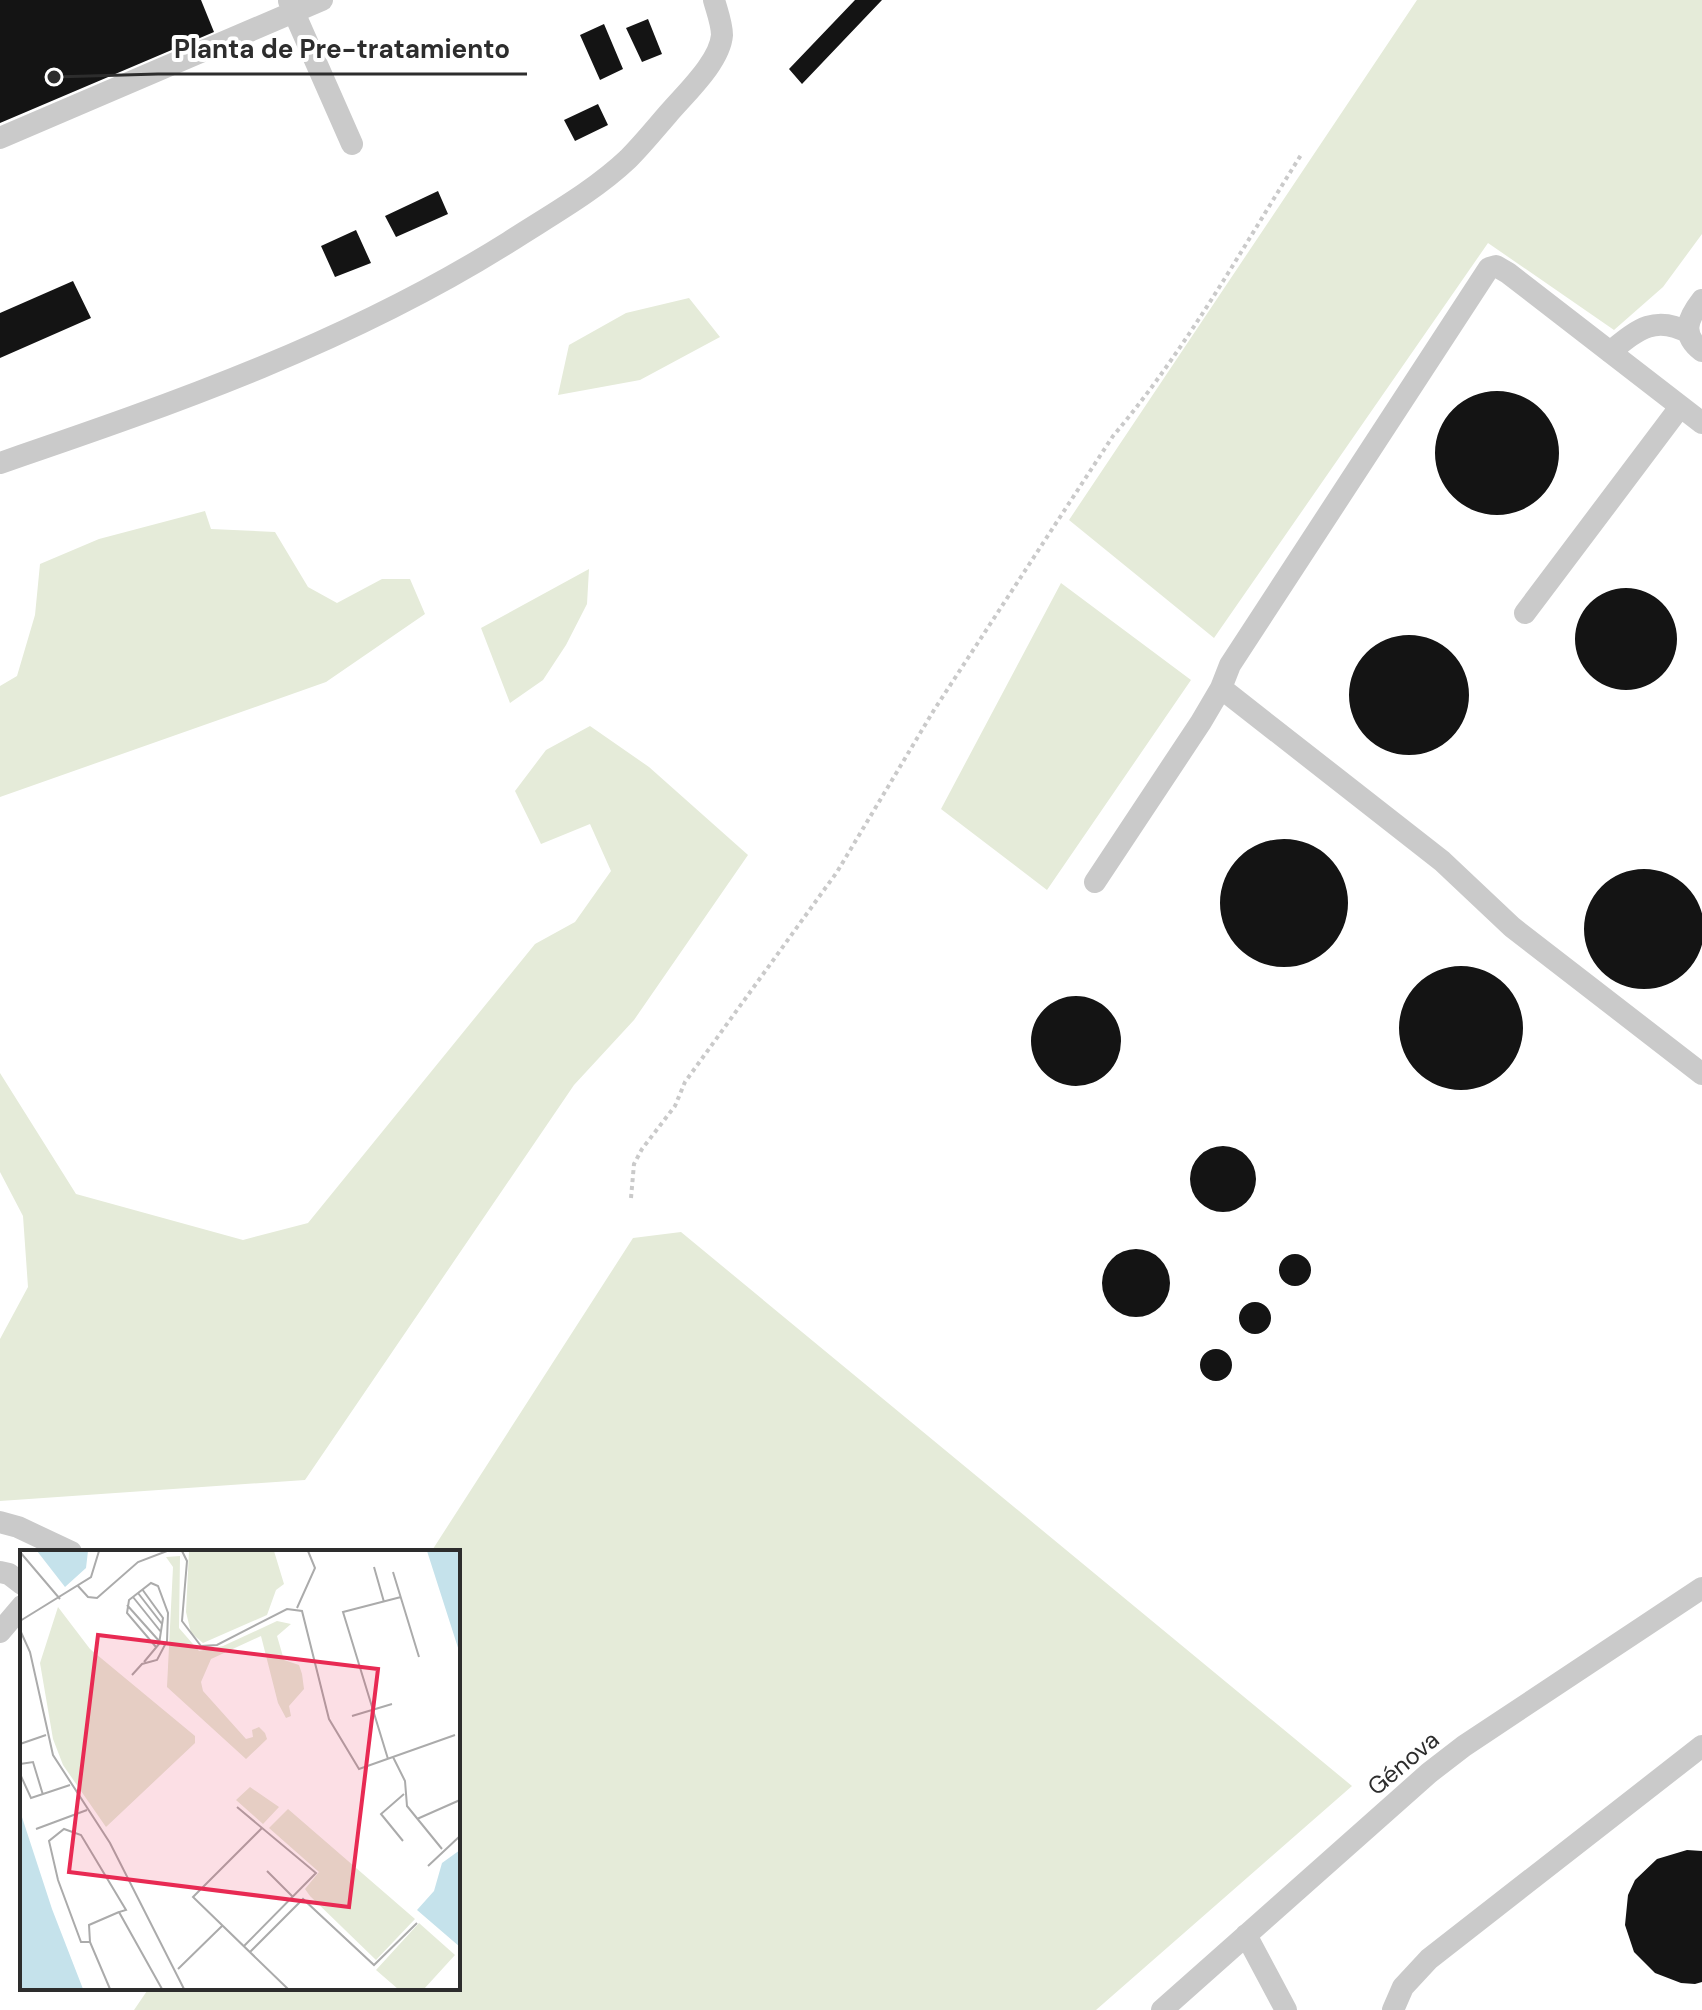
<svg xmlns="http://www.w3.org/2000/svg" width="1702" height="2010" font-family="'DM Sans',sans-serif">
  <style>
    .green { fill: #e5ebd9 }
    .building { fill: #141414 }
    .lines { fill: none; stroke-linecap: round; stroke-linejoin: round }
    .path { stroke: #cacaca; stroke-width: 4; stroke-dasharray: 4 4; stroke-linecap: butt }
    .minor { stroke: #cacaca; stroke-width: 22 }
    .labels { text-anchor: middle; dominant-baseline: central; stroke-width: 8; stroke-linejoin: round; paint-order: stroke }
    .street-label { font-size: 24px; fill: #2d2d2d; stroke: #fff }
    .inset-road { fill: none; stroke: #ababab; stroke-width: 2 }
    .view { fill: #e82a53; fill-opacity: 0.15; stroke: #e82a53; stroke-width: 4 }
    .inset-edge { fill: none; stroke: #2d2d2d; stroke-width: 4 }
    .leader { fill: none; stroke: #2d2d2d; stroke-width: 3 }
    .callout-dot { fill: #2d2d2d; stroke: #fff; stroke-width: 3 }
    .callout-label { font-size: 26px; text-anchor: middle; font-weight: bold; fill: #2d2d2d; stroke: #fff; stroke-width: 8; stroke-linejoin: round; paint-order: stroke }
  </style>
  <rect width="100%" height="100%" fill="#fff"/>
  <path class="green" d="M1417,0H1702V234L1663,287L1614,330L1488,243L1214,638L1069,520Z
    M689,298L720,337L640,380L558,395L569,345L626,313Z
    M205,511L211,529L275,532L308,587L337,603L382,579H410L425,614L326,682L0,797V686L17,676L35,615L40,564L99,539Z
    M589,569L587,604L566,645L543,680L510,703L481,628Z
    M1061,583L1191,680L1047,890L941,809Z
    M590,726L649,767L748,855L634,1020L574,1085L305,1480L0,1501V1339L28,1287L23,1216L0,1172V1073L76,1194L243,1240L308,1223L535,944L575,922L611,871L590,824L541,844L515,791L546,750Z
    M681,1232L1352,1786L1096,2010H134L149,1988H458V1552H431L633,1238Z"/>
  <path class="building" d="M0,0H201L214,32L0,123Z
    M855,0H882L802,84L789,69Z
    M648,19L662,54L642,62L626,28Z
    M604,24L623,69L600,80L580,35Z
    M598,104L608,125L575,141L564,120Z
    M438,191L448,214L396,237L385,216Z
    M356,230L371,263L335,277L321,246Z
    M73,281L91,318L0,358V313Z
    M1435 453a62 62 0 1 1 124 0a62 62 0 1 1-124 0Z
    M1575 639a51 51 0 1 1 102 0a51 51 0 1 1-102 0Z
    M1349 695a60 60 0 1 1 120 0a60 60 0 1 1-120 0Z
    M1220 903a64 64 0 1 1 128 0a64 64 0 1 1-128 0Z
    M1584 929a60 60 0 1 1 120 0a60 60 0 1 1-120 0Z
    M1399 1028a62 62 0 1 1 124 0a62 62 0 1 1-124 0Z
    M1031 1041a45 45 0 1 1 90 0a45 45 0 1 1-90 0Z
    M1190 1179a33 33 0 1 1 66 0a33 33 0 1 1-66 0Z
    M1102 1283a34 34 0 1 1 68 0a34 34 0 1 1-68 0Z
    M1279 1270a16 16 0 1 1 32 0a16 16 0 1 1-32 0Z
    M1239 1318a16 16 0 1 1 32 0a16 16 0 1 1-32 0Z
    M1200 1365a16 16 0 1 1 32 0a16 16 0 1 1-32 0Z
    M1687,1850L1702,1851V1982L1695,1984L1681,1983L1655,1973L1634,1952L1625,1925L1628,1895L1635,1880L1657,1859Z"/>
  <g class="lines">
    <path class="path" d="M631,1198L634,1164L642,1149L675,1106L685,1082L837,872L934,710L1113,436C1186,350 1241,250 1301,155"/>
    <path class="minor" d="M289,1L352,144
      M0,138L322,0
      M1702,300C1688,318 1680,334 1702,351
      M1610,352C1637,330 1655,314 1689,333
      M0,463C176,403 350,342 509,242C549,216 593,192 628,159C642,145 655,129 668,114C685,94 720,62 722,35C722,24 717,11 714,0
      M1525,613L1680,407
      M1221,688L1442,861L1512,927L1702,1074
      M1095,882L1201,722L1221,688L1230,665L1489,268L1496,266L1508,273L1702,423
      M0,1522L18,1527L71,1552
      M0,1572L9,1574L22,1584
      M0,1632L22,1606
      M1246,1935L1286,2010
      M1162,2010L1429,1773L1464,1746L1702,1588
      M1393,2010L1403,1987L1429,1959L1702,1746"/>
  </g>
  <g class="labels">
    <g class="street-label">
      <text transform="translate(1403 1763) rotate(-40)">Génova</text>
    </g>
  </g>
  <g transform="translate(20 1550)">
    <rect width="440" height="440" fill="#fff"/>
    <path d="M169,1H254L264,34L256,40L247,65L183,93L171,83L166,62ZM160,6L159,78L179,101L203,96L257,71L271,74L257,86L264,110L279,115L282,124L284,139L269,156L271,166L266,168L258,153L241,86L191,109L181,132L183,141L226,189L233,187L232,180L239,177L245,183L247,189L226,209L147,137L153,17L146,7ZM38,57L70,99L175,186V193L86,277L43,215L33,189L20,113ZM230,237L259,257L243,274L216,250ZM268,259L395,369L356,410L290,346L285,339L299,322L249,278ZM399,373L435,405L404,439H378L356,420Z" fill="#e5ebd9"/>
    <path d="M17,1H68L66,18L45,37ZM407,1H440V104ZM0,261L32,359L63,439H0ZM440,300V397L397,360L414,341L422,313Z" fill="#c5e2eb"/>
    <path class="inset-road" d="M162,1L167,11L162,71L181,96L197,95L267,59L282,61L309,169L339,219L435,185M0,2L40,49M354,17L364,52M373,22L399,107M58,36L68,47L77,48L118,12L147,1M122,39L143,68L139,94L124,112M118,43L142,74M113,47L141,82M107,55L140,92M277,58L295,18L288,1M0,71L71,27L79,1M0,80L10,102L33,205L90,293L164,439M112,125L122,114L137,110L147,91L148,63L138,36L131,33L109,50L107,63L136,97M332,166L372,154M0,194L26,185M373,207L385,231L387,256L422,299M368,209L323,62L381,47M0,214L13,212L23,245M0,224L11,248L50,235M217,257L296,323L224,396M397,269L440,250M242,278L173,347L268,439M16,279L67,260M383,291L361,264L384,244M408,316L440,286M247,321L273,347M70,392L69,375L99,362M230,402L283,349L354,415L397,373M158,419L202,376M90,439L70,392H61L38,330L29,291L44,279L61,285L106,360L99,362L142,439"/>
    <path class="view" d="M78,85L358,119L329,357L49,322Z"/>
    <rect width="440" height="440" class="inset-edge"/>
  </g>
  <path class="leader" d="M54 77L158 74H527"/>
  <circle class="callout-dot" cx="54" cy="77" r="8"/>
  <g class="callout-label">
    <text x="342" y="58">Planta de Pre-tratamiento</text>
  </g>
</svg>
